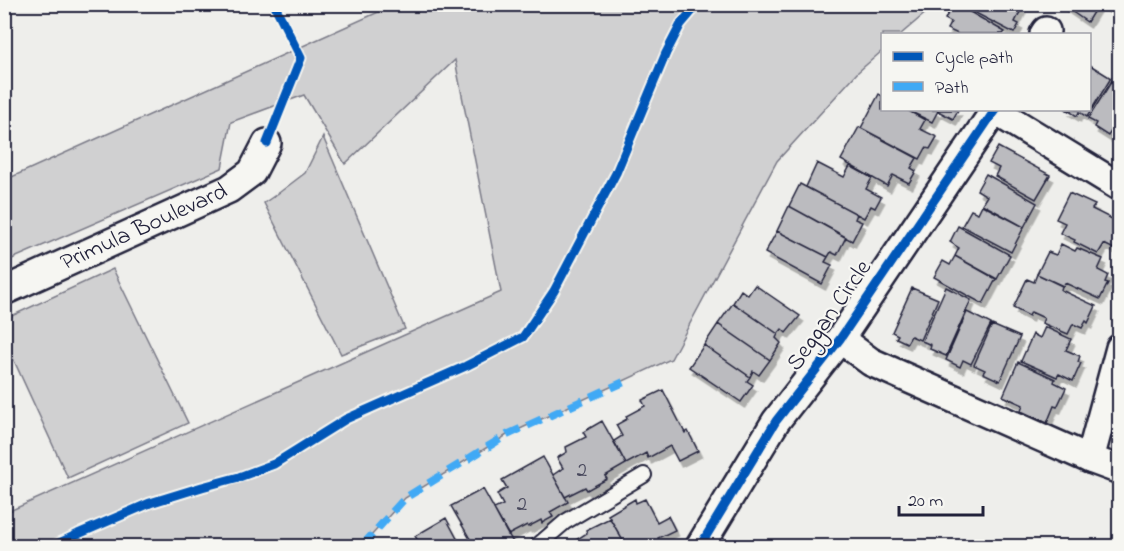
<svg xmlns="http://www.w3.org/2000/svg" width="1124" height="551" font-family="'Indie Flower',sans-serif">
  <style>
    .green { fill: #d0d0d1; stroke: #797986; stroke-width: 1.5 }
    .building { fill: #bbbbbf; stroke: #22223b; stroke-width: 1.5; filter: url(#shadow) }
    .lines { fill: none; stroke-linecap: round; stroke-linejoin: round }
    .lane-casing { stroke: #22223b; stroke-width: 18 }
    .street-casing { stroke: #22223b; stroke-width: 32 }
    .lane { stroke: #f6f6f2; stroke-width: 14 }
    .street { stroke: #f6f6f2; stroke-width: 27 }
    .quiet { stroke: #3fa9f5; stroke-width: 8; stroke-dasharray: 15 8; stroke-linecap: butt }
    .cycleway-casing { stroke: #f6f6f2; stroke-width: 13 }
    .cycleway { stroke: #0057b8; stroke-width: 9 }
    .labels { text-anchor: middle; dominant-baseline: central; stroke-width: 4.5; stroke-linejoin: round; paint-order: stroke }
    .number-label { font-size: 21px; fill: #48485c }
    .street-label { font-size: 24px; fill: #22223b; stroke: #f6f6f2 }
  </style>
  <defs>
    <filter id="shadow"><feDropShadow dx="3.5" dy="6" stdDeviation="0" flood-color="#0004"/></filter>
  </defs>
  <rect width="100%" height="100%" fill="#eeeeeb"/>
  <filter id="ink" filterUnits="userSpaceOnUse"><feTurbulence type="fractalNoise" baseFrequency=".0167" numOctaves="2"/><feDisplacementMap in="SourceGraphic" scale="12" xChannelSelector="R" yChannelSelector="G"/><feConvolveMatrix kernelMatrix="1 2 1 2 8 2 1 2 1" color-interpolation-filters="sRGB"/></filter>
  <g filter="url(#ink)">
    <path class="green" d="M394,5H935L901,34H882V51L858,72L777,161L671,359L507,435L405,498L362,546H5V513L501,292L455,60L345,164L304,95L231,122L222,168L5,262V180Z
      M323,137L405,329L341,354L264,203L280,192L305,173Z
      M113,269L188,423L68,478L5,341V319Z"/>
    <path class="building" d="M953,4H956L1005,32L1003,34H958L947,29L951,22L945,19Z
      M969,4H1015L1022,8L1015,22L1019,24L1014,33L968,9L970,5Z
      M1061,4H1098L1087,22Z
      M1101,4H1116L1113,11Z
      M1116,4H1120V15L1113,11Z
      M1090,65L1111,78L1087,117L1079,112L1077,116L1067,110H1090Z
      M1113,79L1120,84V118L1108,136L1094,127L1096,123L1088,119Z
      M879,94L882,96V110H907L925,120L920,129L937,137L930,149L926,148L920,159L861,128Z
      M907,110H958L953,119L938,111L932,122Z
      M1120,124V143L1111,137Z
      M859,127L917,158L911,168L916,171L909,183L893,175L887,186L841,160Z
      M998,147L1050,175L1036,199L995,176L999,168L989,163Z
      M817,163L844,177L850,166L872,178L866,189L881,197L875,208L871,206L864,218L806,187Z
      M986,174L1037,203L1024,227L982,204L987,196L977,190Z
      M800,184L857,214L855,219L862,222L852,241L789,206Z
      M1069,193L1095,205L1092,209L1120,223V238L1114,249L1104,244L1098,254L1074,242L1075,240L1060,233L1065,223L1056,219Z
      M982,205L1024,227L1011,252L962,226L971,210L978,213Z
      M789,206L846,237L837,255L831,252L828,257L777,231Z
      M958,226L1010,255L997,279L955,256L959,248L950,242Z
      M777,231L828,257L825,262L832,265L822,284L765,253Z
      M1061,244L1075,251L1077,248L1103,259L1098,270L1108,275L1105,282L1108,283L1100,299L1065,283L1063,286L1037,274L1048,252L1056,255Z
      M955,256L996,279L983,304L934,277L943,261L950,265Z
      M1037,274L1062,286L1061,290L1096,306L1088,323L1086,321L1082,328L1073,324L1068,334L1042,323L1044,318L1031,312L1029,316L1013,308L1027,279L1034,282Z
      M755,285L800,316L786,333L782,329L778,334L733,303L741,290L748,295Z
      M946,287L971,300L946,356L930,349L931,345L922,341Z
      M912,288L938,299L920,340L911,336L907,343L896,338L898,335L892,332Z
      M733,303L778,334L776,338L781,343L770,360L718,324Z
      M967,312L991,324L971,364L963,360L960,367L946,360Z
      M718,324L770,360L759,375L753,371L750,377L704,345Z
      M992,325L1020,337L1000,381L983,373L985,370L974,365Z
      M1045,327L1071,339L1066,350L1080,356L1078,362L1081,363L1073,381L1059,374L1057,377L1021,361L1033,334L1040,338Z
      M704,345L750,377L747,381L753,385L741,402L689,367Z
      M1018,362L1055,379L1054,382L1066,388L1057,407L1054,406L1047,423L1021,411L1023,405L1003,396Z
      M663,390L685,433L688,431L698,451L678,461L670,446L648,458L646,453L626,464L614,441L622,436L616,425L627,419L626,416L645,406L642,400Z
      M602,421L626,464L605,476L607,479L587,490L585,487L565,497L553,475L563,468L557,458L567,452L566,447L586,437L583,432Z
      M543,457L568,502L550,512L553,517L542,523L541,520L528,527L527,525L508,535L494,509L503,505L497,494L507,488L502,480Z
      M483,489L494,509L515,546H461L460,544L470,539L451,506Z
      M635,499L636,503L645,499L657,522L668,516L675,530L658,538L661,543L655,546H626L608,515Z
      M446,518L461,546H421L415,536Z
      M610,518L626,546H579L576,540L587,533L586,530Z
      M576,540L579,546H564Z"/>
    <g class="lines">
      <defs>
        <path id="lane" d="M537,546L565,522L644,475"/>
        <g id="street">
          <path d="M1044,34L1046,31"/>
          <path d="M994,110L1120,187"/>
          <path id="s1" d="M4,291L229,189L252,172L267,143"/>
          <path d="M840,339L871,362L1090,459L1120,470"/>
          <path d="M1090,459L1120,348"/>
          <path d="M700,546L776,421L840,339L995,110"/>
        </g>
      </defs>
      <use href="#lane" class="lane-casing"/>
      <use href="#street" class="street-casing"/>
      <use href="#lane" class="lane"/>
      <use href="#street" class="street"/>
      <path class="quiet" d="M362,546L405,498L507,435L624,382"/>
      <defs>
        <path id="cycleway" d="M267,143L301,58L274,4
          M53,546L78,534L150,503L202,487L239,477L274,464L346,419L466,366L523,337L554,291L616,173L666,53L681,24L698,4
          M700,546L776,421L840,339L995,110"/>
      </defs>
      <use href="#cycleway" class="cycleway-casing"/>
      <use href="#cycleway" class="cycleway"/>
    </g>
  </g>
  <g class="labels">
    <g class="number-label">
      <text x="582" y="471">2</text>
      <text x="522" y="505">2</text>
    </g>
    <g class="street-label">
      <text stroke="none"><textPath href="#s1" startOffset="154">Primula Boulevard</textPath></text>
      <text transform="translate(830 316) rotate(-55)">Seggan Circle</text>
    </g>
  </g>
  <rect width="1124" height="551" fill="none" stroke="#f6f6f2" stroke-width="24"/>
  <rect x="12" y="12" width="1100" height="527" fill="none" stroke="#22223b" stroke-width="2" filter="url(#ink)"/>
  <rect x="881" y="33" width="210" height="78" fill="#f6f6f2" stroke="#a1a1a9" stroke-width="1.5"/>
  <rect x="893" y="52" width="30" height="9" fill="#0057b8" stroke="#a1a1a9" stroke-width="1.5"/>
  <text x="935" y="63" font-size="18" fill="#22223b">Cycle path</text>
  <rect x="893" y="82" width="30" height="9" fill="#3fa9f5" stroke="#a1a1a9" stroke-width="1.5"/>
  <text x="935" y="93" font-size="18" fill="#22223b">Path</text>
  <path d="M899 506v9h84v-9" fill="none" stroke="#22223b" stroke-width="3"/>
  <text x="908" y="506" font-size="18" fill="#22223b" stroke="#f6f6f2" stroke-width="4.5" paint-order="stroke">20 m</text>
</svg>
